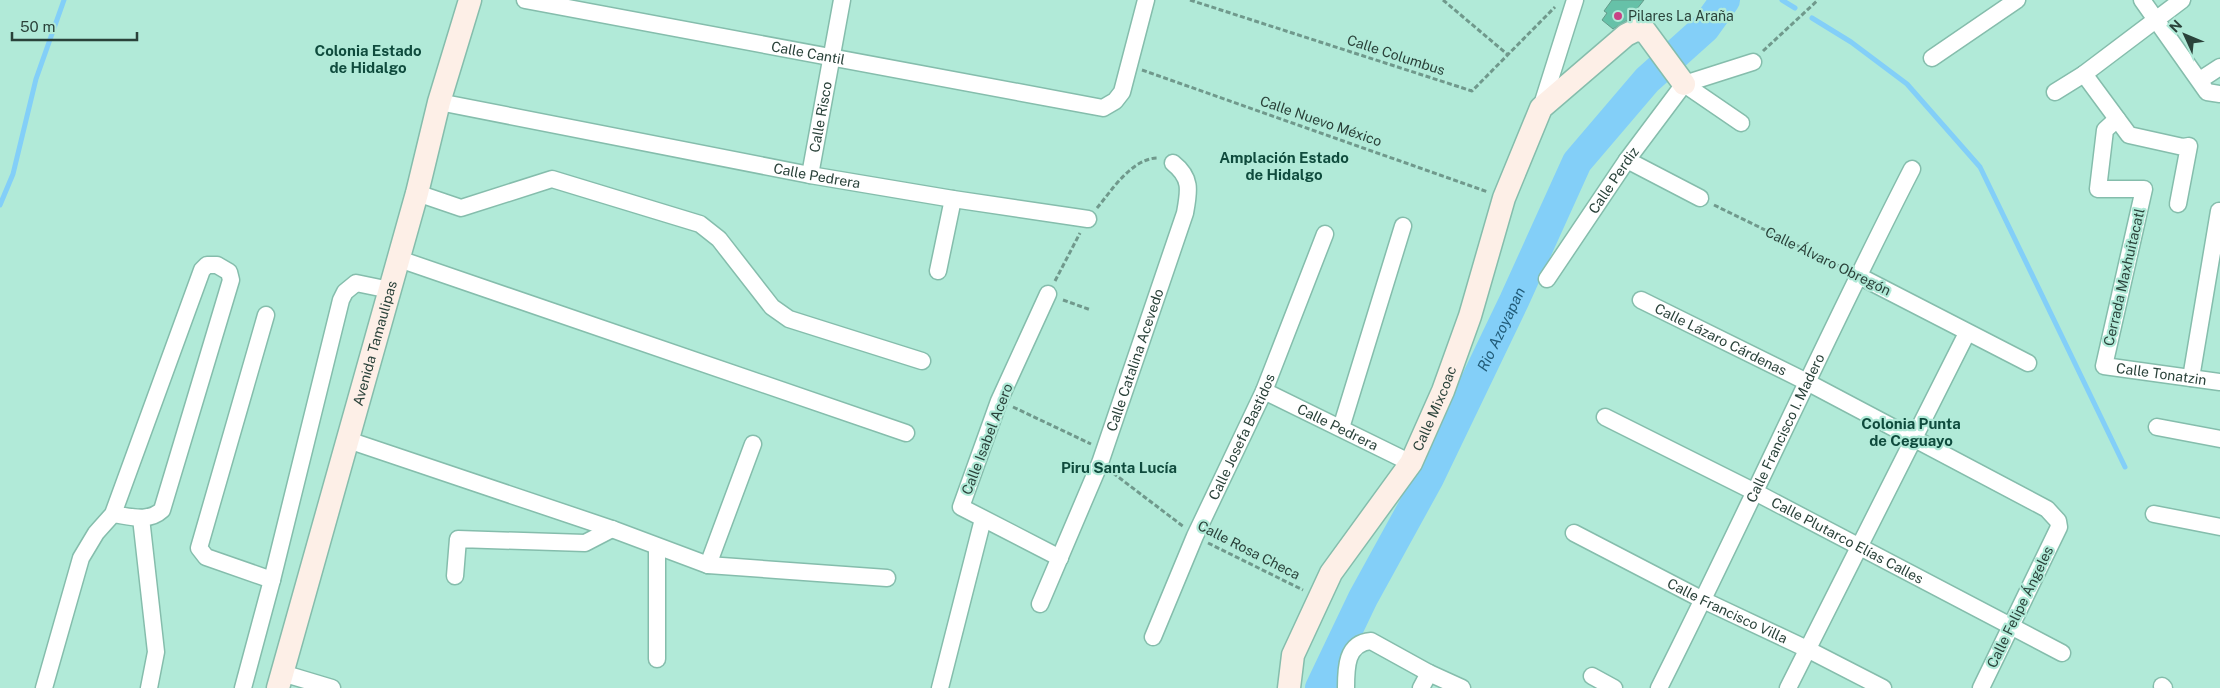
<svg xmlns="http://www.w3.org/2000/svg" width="2220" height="688" font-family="'Public Sans',sans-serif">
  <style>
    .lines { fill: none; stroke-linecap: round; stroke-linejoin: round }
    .stream { stroke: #83cff8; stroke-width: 5 }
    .river { stroke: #83cff8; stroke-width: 30 }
    .building { fill: #66c1a8; stroke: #639b8a }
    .street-casing { stroke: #85bdac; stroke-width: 19 }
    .secondary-casing { stroke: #85bdac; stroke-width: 25 }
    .path { stroke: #70998c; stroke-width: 3; stroke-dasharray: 5 2.5; stroke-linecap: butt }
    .street { stroke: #fff; stroke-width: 16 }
    .secondary { stroke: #fdefe7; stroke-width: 22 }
    .poi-dot { fill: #c84385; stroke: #b1ead8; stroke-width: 2 }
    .labels { text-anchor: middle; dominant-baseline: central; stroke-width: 4.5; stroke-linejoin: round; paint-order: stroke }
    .poi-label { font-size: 14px; fill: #2a423a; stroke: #b1ead8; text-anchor: start }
    .street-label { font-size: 14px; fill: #2a423a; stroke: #b1ead8 }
    .neighbourhood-label { font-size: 15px; font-weight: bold; fill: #0f4b3d; stroke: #b1ead8 }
    .water-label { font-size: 15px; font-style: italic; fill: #225c79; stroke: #b1ead8 }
  </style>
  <rect width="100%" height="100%" fill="#b1ead8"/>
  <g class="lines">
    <path class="stream" d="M1782,0L1795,8
      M1812,18L1851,42L1907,84L1980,167L2125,467
      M0,205L13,174L36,79L64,0"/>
    <path class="river" id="s1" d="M1320,688L1363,598L1429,478L1514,301L1577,162L1647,80L1705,28L1725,0"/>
  </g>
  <path class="building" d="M1612,0H1644L1629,19L1613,29L1602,20L1607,13L1604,11Z"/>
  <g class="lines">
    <defs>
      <g id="street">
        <path id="s2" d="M525,0L1103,108L1115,101L1122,92L1146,0"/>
        <path d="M2142,0L2207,92L2220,94"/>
        <path d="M1932,58L2017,0"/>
        <path d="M2084,74L2129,135L2183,147L2189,146L2178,204"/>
        <path d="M2200,80L2220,67"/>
        <path d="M1684,84L1741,123"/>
        <path d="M2055,92L2084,74L2182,0"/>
        <path id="s3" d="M439,102L810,175L953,199L1088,219"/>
        <path d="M1541,108L1575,0"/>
        <path id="s4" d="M2117,119L2105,130L2098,189H2144L2104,366L2220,382"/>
        <path d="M1627,160L1700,198"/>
        <path id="s5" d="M810,175L842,0"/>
        <path d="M417,193L461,208L552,179L700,224L719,239L772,307L789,319L922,361"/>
        <path d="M399,259L906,433"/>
        <path d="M938,271L953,199"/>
        <path d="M1857,275L2028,363"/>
        <path id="s6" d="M1547,279L1627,160L1684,84L1753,62"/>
        <path d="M1048,294L999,401L961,507L1060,558"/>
        <path id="s7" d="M1641,300L1807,382L2047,509L2058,521L2059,527L1981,688"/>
        <path d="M266,315L199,548L206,557L272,580"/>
        <path d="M2191,378L2219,211"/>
        <path id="s8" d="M1264,391L1411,463"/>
        <path id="s9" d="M1605,417L1755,492L2062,653"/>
        <path d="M2157,427L2220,439"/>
        <path d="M1341,428L1403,226"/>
        <path d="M348,440L612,529L708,565L887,578"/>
        <path d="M2154,514L2220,527"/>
        <path d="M141,518L156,652L149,688"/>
        <path id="s10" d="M1574,533L1703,600L1807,649L1883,688"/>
        <path d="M657,547V659"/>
        <path d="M708,565L753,444"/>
        <path d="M455,576L458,539L585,543L612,529"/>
        <path id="s11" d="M1040,604L1100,463L1185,213C1189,191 1192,178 1173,163"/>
        <path id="s12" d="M1153,637L1195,536L1264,391L1325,234"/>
        <path d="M282,673L332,688"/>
        <path d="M1592,676L1614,688"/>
        <path d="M2162,686L2164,688"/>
        <path d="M44,688L81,558L96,533L113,514L202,270L207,265H217L229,272L231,280L162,510C148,523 129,516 113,514"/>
        <path d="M243,688L272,580L341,300L345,292L356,283L390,290"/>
        <path d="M940,688L983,519"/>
        <path d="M1346,688C1346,668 1346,643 1371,641L1429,673L1462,688"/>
        <path d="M1421,688L1429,673"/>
        <path id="s13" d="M1659,688C1746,516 1824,340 1912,169"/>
        <path d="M1788,688L1967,333"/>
      </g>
      <g id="secondary">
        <path id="s14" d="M278,688L417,193L439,102L470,0"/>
        <path id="s15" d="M1289,688L1293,655L1331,573L1411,463L1443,391L1470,316L1504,198L1541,108L1626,35L1636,30L1645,31L1684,84"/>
      </g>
    </defs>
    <use href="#street" class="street-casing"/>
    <use href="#secondary" class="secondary-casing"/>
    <path class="path" d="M1190,0L1472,91L1555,7
      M1443,0L1507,54
      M1763,51L1818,0
      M1142,70L1488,192
      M1714,205L1843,268
      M1097,208C1112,190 1132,158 1158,158
      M1055,281L1080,233
      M1063,300L1091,310
      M1013,407L1091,444
      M1113,473L1184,527
      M1208,543L1303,590"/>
    <use href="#street" class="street"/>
    <use href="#secondary" class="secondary"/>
  </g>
  <circle class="poi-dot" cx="1618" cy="16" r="5"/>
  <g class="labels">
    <g class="poi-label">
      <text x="1628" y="16">Pilares La Araña</text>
    </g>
    <g class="street-label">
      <text stroke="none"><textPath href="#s2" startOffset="288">Calle Cantil</textPath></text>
      <text transform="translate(1396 55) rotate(18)">Calle Columbus</text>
      <text stroke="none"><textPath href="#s5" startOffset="59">Calle Risco</textPath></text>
      <text transform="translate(1321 121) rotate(19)">Calle Nuevo México</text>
      <text stroke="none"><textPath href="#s3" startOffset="385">Calle Pedrera</textPath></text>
      <text stroke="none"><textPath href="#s6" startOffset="119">Calle Perdiz</textPath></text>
      <text transform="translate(1828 261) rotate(26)">Calle Álvaro Obregón</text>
      <text transform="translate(2124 277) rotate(-77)">Cerrada Maxhuitacatl</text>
      <text stroke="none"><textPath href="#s7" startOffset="89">Calle Lázaro Cárdenas</textPath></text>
      <text stroke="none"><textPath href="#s14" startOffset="358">Avenida Tamaulipas</textPath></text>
      <text stroke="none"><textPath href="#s11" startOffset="262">Calle Catalina Acevedo</textPath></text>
      <text stroke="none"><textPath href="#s4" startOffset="361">Calle Tonatzin</textPath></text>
      <text stroke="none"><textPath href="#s15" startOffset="319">Calle Mixcoac</textPath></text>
      <text stroke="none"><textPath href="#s8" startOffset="82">Calle Pedrera</textPath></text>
      <text stroke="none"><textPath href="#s13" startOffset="289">Calle Francisco I. Madero</textPath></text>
      <text stroke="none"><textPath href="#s12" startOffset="219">Calle Josefa Bastidos</textPath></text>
      <text transform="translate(987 439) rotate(-69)">Calle Isabel Acero</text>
      <text stroke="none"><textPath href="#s9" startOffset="272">Calle Plutarco Elías Calles</textPath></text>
      <text transform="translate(1249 550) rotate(27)">Calle Rosa Checa</text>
      <text transform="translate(2020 607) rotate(-64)">Calle Felipe Ángeles</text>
      <text stroke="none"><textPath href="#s10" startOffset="172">Calle Francisco Villa</textPath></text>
    </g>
    <g class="neighbourhood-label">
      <text x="368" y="50">Colonia Estado<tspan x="368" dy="17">de Hidalgo</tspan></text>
      <text x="1284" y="157">Amplación Estado<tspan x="1284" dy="17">de Hidalgo</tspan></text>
      <text x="1911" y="423">Colonia Punta<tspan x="1911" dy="17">de Ceguayo</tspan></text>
      <text x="1119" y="467">Piru Santa Lucía</text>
    </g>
    <g class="water-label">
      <text stroke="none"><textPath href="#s1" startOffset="402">Rio Azoyapan</textPath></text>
    </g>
  </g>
  <g transform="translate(2185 35) rotate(314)" stroke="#b1ead8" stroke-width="4" paint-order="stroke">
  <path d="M0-4L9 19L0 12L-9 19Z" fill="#2a423a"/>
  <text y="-8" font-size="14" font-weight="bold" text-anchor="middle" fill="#2a423a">N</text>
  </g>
  <path d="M12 32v8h125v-8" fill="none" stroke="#2a423a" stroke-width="2.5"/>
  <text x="20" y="32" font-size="15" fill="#2a423a" stroke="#b1ead8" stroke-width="4" paint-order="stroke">50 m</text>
</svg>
